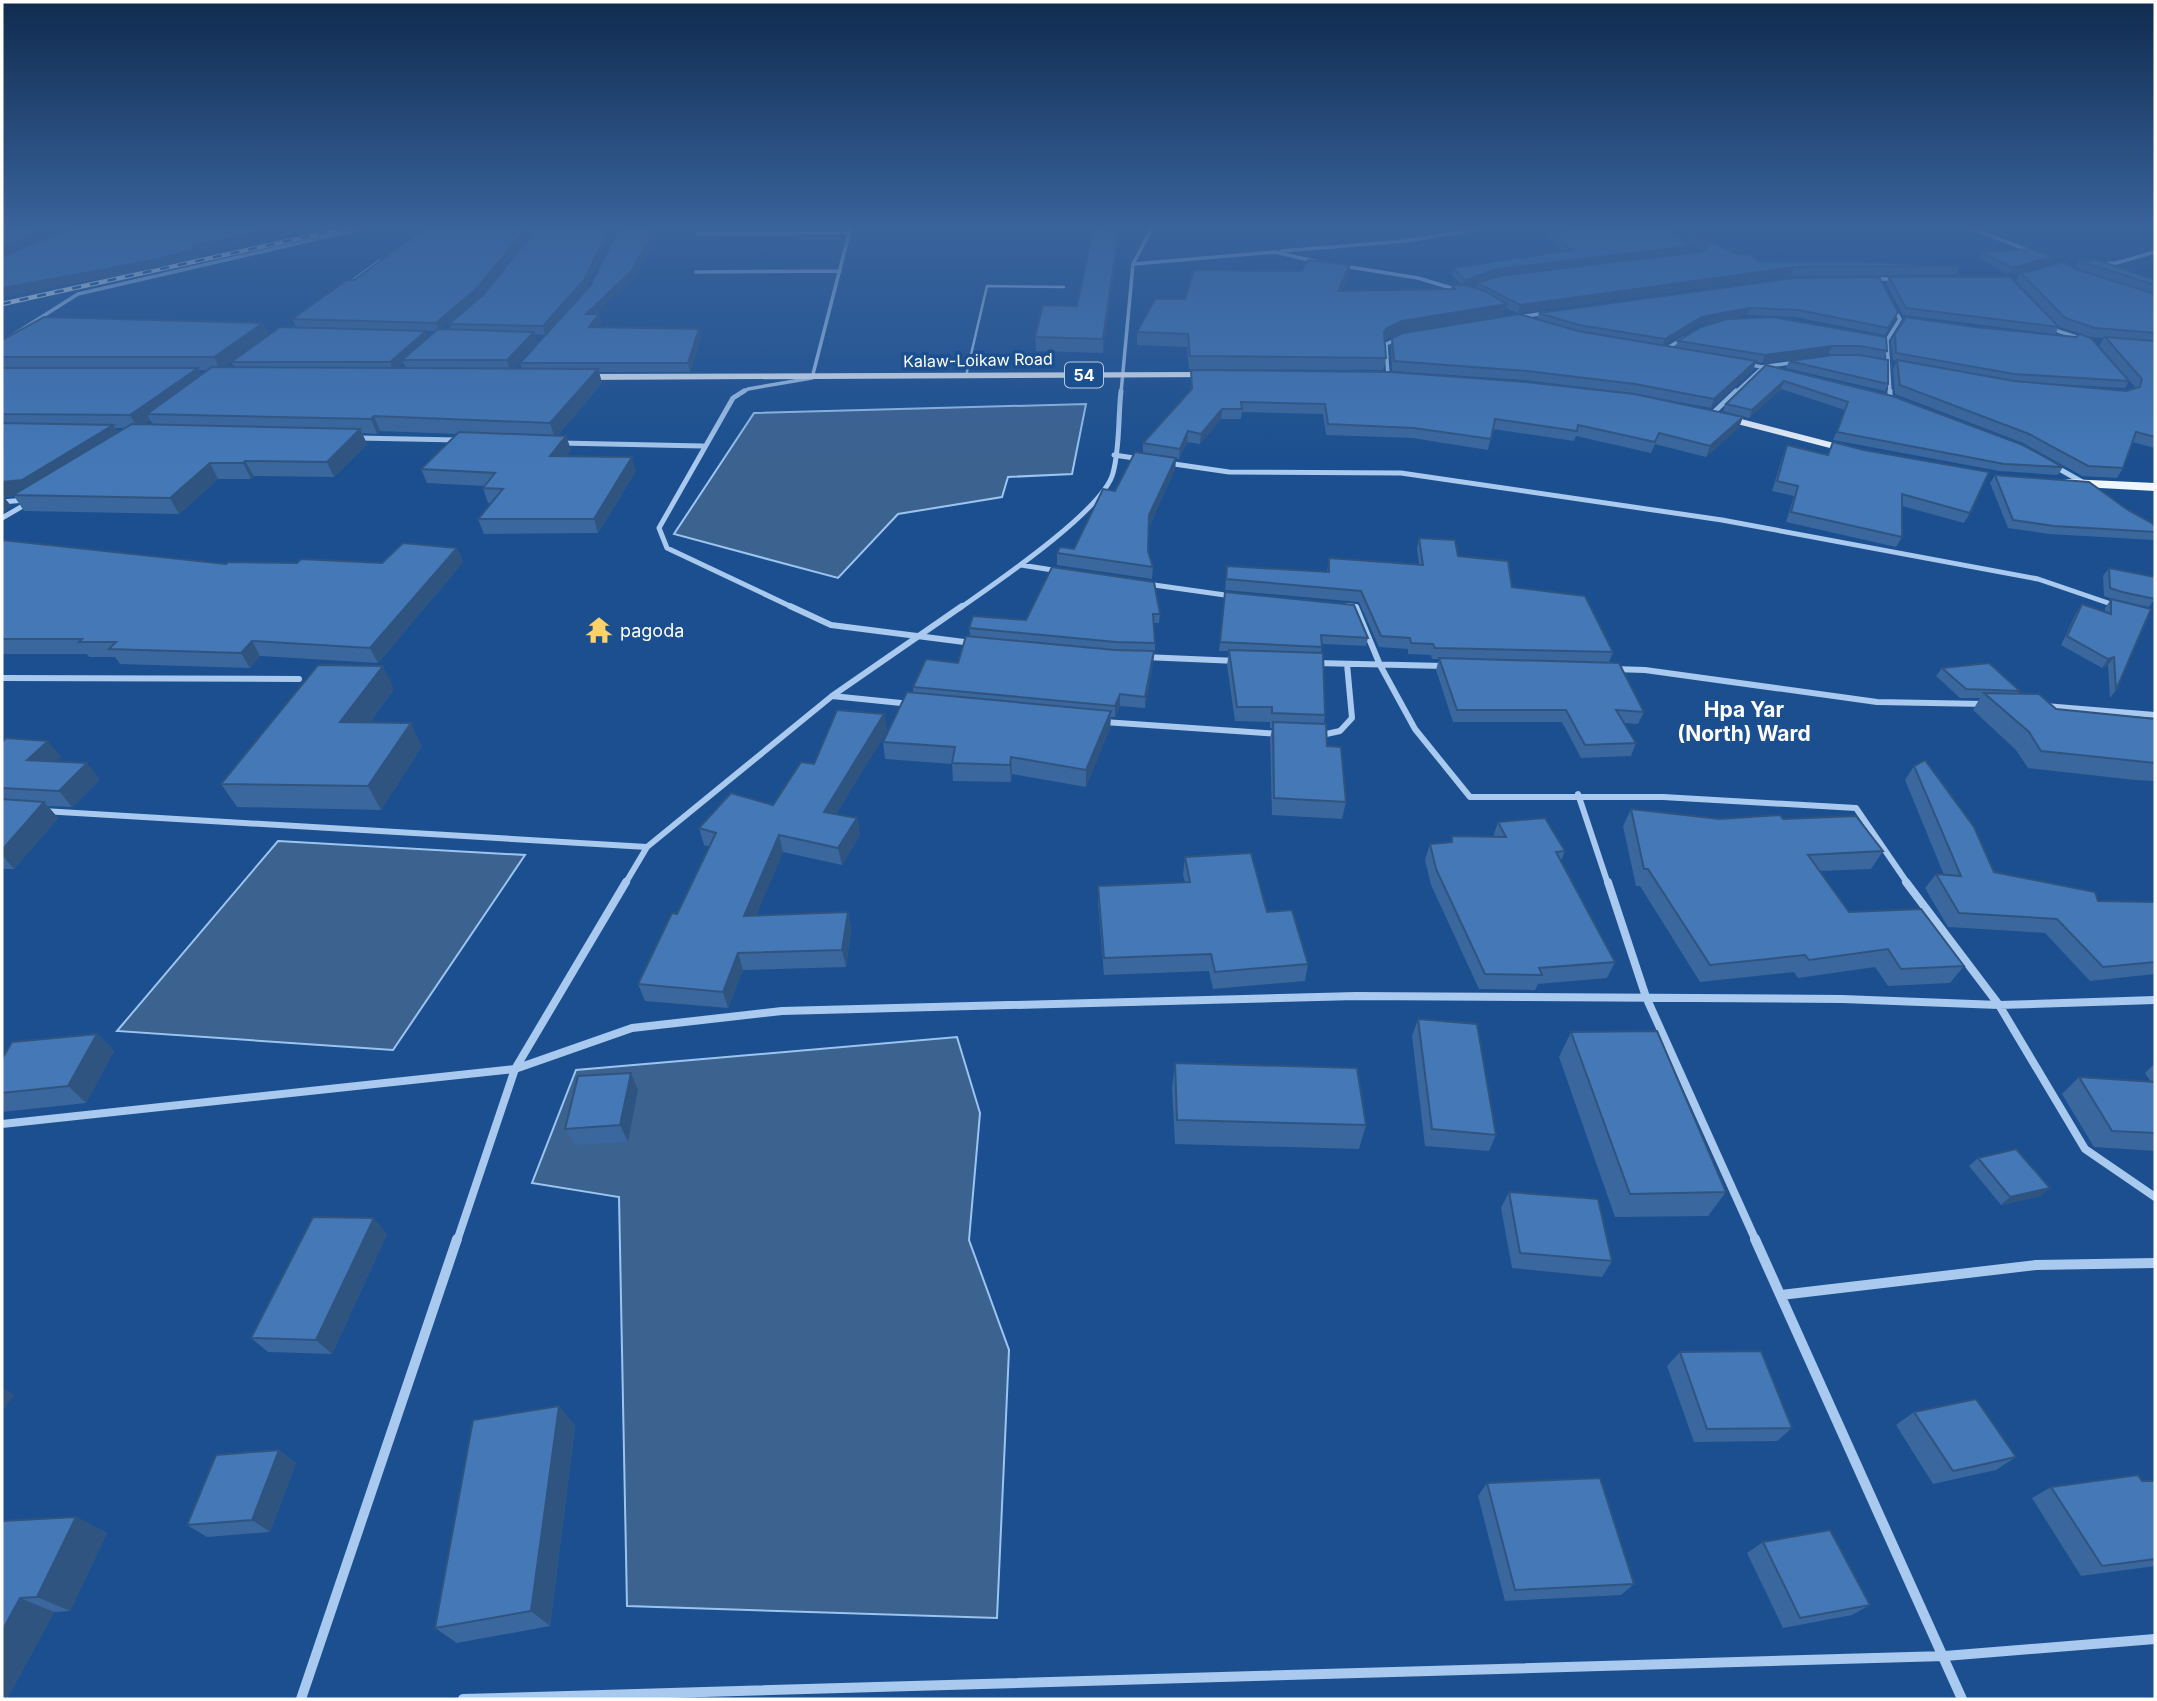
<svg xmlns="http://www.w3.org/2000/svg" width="2157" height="1701" font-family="Inter,sans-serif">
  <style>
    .water { fill: #3c6290; stroke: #9cc4f0; stroke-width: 2 }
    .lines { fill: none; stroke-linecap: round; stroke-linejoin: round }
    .service { stroke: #a9c9ee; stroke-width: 2.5 }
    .minor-far4 { stroke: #a9c9ee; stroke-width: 3.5 }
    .minor-far3 { stroke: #a9c9ee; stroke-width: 5 }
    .minor-far2 { stroke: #a9c9ee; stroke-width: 6 }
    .minor-far1 { stroke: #a9c9ee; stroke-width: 8 }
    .minor { stroke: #a9c9ee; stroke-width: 10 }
    .primary { fill: #f0f6ff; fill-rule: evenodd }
    .rail-casing { stroke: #fff; stroke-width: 4.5 }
    .rail { stroke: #1b4f8f; stroke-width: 2.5; stroke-dasharray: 9; stroke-linecap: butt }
    .wall { fill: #3a679d; fill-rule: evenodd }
    .shaded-wall { fill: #305480 }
    .building { fill: #4478b7; stroke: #305480; stroke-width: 2 }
    .labels { text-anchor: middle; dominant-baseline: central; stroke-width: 7; stroke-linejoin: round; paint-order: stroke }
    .far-street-label { font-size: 16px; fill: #fff; stroke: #1b4f8f }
    .shield { fill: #1b4f8f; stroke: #bbcadd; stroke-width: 2 }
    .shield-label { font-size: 16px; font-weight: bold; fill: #fff }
    .poi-label { font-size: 18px; fill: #fff; stroke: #1b4f8f; text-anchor: start }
    .quarter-label { font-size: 21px; font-weight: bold; fill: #fff; stroke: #1b4f8f }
  </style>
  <rect width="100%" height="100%" fill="#1b4f8f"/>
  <path class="water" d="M1086,404L1072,474L1008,477L1002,497L898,514L838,578L674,534L754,413Z
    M278,841L525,855L393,1050L117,1031Z
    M957,1037L980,1113L969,1240L1009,1350L997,1618L627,1606L619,1197L532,1183L576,1070Z"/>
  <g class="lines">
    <path class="service" d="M966,376L987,286L1064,287"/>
    <path class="minor-far4" d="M525,226L533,229L530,241
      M1966,226L2035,253
      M698,234L850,233
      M1282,251L1405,241L1498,226
      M1133,264L1275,252L1318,262
      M2099,264L2116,263L2155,252
      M1343,266L1418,278L1458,290
      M696,272L840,271
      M1870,279H1897
      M347,285L380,261
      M1519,317L1546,313
      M2053,325L2058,331L2082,339
      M2,342L78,294L373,226
      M1664,350L1684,338
      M1746,364L1762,367L1796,362
      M1388,376L1386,344L1398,339
      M741,393L748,389L812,378L851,226
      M1121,393L1133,264L1153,226
      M1735,393L1763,367
      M1890,393L1887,340L1900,319L1894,309"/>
    <path class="minor-far3" d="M744,391L733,398L659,528L667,548L794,608
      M1890,391V398
      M1712,414L1736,391
      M358,438L458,440
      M560,443L703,446
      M1114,455L1141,459
      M1167,463L1229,472L1401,473L1722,520L2038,579L2114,605
      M2054,466L2084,483
      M2,502L25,500
      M2,518L28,503
      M1021,565L1059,571
      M1147,584L1232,596
      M1345,606L1356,608
      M960,608C994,584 1104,510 1113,473C1120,447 1118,418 1121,391"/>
    <path class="minor-far2" d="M790,606L831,625L972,643
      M1345,606L1356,607L1380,665L1415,729L1470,797H1663L1856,808L1908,884
      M1144,657L1237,661
      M1316,663L1444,666
      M1613,669L1645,670L1877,702L1984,704
      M2,678L299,679
      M832,696L911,704
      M2045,706L2155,715
      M1104,722L1281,734
      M1317,736L1340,731L1352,718L1347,664
      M1578,794L1608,884
      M43,811L647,847
      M625,884L647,847L832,696L962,606"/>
    <path class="minor-far1" d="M1608,882L1646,997L1756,1241
      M1906,882L1999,1005L2085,1149L2155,1197
      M2,1124L515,1069L632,1028L782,1011L1356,996L1842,999L1999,1005L2155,1000
      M457,1241L515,1069L626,882"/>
    <path class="minor" d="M1755,1239L1962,1699
      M1781,1295L2036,1265L2155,1263
      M301,1699L457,1239
      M463,1699L1945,1656L2155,1639"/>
    <path class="primary" d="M1213,372L1218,375L1217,377L576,380L571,377L576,374Z
      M1718,413L1857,449L1859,451L1853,454L1714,418L1712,416Z
      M2068,479L2155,483V491L2064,486V480Z"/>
    <defs>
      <path id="rail" d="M2,304L356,226"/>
    </defs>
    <use href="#rail" class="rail-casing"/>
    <use href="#rail" class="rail"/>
  </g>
  <path class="wall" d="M534,226H616L586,288L545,335L534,334L537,343L513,368H522L520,363L591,285L620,226H662L634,277L596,314H599L601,323L597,327L701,337L690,372H599L602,383L557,436H566L571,450L566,456L636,471L598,533L484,534L478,519L492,503H488L483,488L484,486L427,483L421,469L457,434L380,431L377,434L362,433L367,444L334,477L254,476L251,479H218L179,514L24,511L14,496L4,497L11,506L5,510H2V340L269,335L428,338L435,331L296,327L292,319L354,280L528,232V236L480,296L441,329L451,330L449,324L484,294L533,233ZM231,362L234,367H224ZM403,362L406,368H397ZM199,370H208L201,375ZM150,420L153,424H144ZM115,428H124L118,433Z
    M1548,231L1675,233L1690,253L1495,276L1467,285L1476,288L1477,283L1703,252L1689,241L1692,233L1736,254L1761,262L1960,266L1956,275L1791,276L1518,313L1506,308L1399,334L1384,340L1386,358L1383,370L1189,369L1187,347L1137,345V332L1185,299L1348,277L1342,291L1451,289L1452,285H1462L1452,275L1453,268L1564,252L1547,237Z
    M1118,243L1103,353L1036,351L1035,337L1077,306Z
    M1982,252L2053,257L2049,264L2008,274L1979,258Z
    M2079,261L2155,280V448L2132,442L2123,468L2117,478L2082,476L2023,443L1895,394L1893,369L1897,361L1893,360L1891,341L1895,334L2129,381L2125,388L2036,383L2126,391L2136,388L2099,346L2104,338L2090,337L2060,327L2016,281L2021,273L2075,268Z
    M1889,277L2059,327L2055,334L1903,315L1886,284Z
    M1794,278L1895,319L1885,335L1795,317L1747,315L1700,324L1663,345L1675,347L1678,341L1727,319L1887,351L1884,359L1857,354H1828L1762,363L1756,362L1753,370L1711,408L1631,393L1524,380L1392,371L1391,347L1392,338L1537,319L1539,313Z
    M1789,361L1888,384L1885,391L1786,368Z
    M1766,365L2063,467L2058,475L1999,471L1833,440L1845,410L1781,389L1749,418L1723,411L1726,404Z
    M1191,370L1743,417L1739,427L1706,457L1655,444L1651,453L1576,436L1574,441L1493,429L1488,450L1412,438L1326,435L1323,414L1242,412L1241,419H1221L1200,444L1187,442L1179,459H1176L1175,469L1149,527L1148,551L1153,567L1152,579L1057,565V553L1074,549L1115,491L1143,453V443L1191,391Z
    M1833,442L1970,513L1964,523L1902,506V537L1896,547L1786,522L1794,496L1772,491L1783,455L1787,445L1828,455Z
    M1995,475L2155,532V537L2153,540L2049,534L2008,528L1990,483Z
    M1419,538L1458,556L1512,587L1613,652L1609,662L1644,712L1638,724L1624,723L1636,743L1631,756L1581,758L1562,722H1453L1436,670L1439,659H1432L1431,655L1408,654V649L1379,647L1359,602L1225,590L1227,566L1327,572L1329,558L1419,564L1417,548Z
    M2,540L226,564L382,563L457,548L463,562L378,663L260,656L250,668L120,664L115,657H89L87,654H2Z
    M2109,568L2155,599L2149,607L2116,600L2104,596L2103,576Z
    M1225,592L1368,638L1366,646L1322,644L1321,653L1325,715L1324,724L1327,746L1346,802L1342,819L1272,815L1270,739L1272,728H1270V722L1235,721L1227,665L1229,651H1219Z
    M2111,599L2116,690L2110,698L2108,665L2102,668L2061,645L2076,613L2082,604L2105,612V608Z
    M1160,614L1159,623H1153L1155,643V651H1154L1153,663L1145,708L1120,706L1115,717H1111L1110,728L1086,787L1012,774L1011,782L953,781L952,764L885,759L883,742L913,693V687L958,663L970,636L969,628L1026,620Z
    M1942,668L2020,691L2018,693L2056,709L2155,719V781L2135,780L2028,768L2016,750L1973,710L1980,698H1960L1936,676Z
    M394,689L370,722L422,746L381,810L237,807L221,784Z
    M884,714L887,731L836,814L857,818L860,835L842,865L783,852L756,915L848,912L851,929L846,967L743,970L728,1008L645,1001L638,984L677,914L710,847L704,845L699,828L773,805L814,764Z
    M2,742L61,757L56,761L100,779L72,807L48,806L58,818L14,869H2Z
    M1914,766L1994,872L2098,901L2155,902V974L2090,981L2045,933L1948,927L1925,888L1936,874L1944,875L1905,780Z
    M1631,809L1720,819H1783L1883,851L1871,869L1820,871L1849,912L1964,966L1950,983L1888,986L1875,967L1798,978L1794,972L1700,982L1640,886H1636L1623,826Z
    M1498,822L1565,851L1561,861L1615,962L1607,978L1538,984L1535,990L1479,989L1431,885L1425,860L1430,844L1450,843L1452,836L1493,837Z
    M1185,857L1267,912L1308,964L1305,981L1213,989L1209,971L1104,975L1098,903V886L1185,882L1183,875Z
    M1418,1019L1496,1135L1489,1151L1425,1146L1412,1036Z
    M1571,1032L1726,1192L1708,1216L1615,1217L1559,1057Z
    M97,1034L114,1051L86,1103L2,1112V1059Z
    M1175,1063L1366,1125L1359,1149L1175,1144L1172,1088Z
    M2155,1063V1151L2094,1147L2062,1094L2079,1077L2151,1082L2145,1073Z
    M638,1090L628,1142L575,1145L565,1129Z
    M1978,1158L2041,1196L2001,1205L1969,1166Z
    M1509,1192L1612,1261L1602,1277L1512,1268L1501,1208Z
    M387,1234L332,1354L268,1352L251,1338Z
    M1680,1352L1792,1428L1777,1441L1694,1442L1667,1366Z
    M559,1406L575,1426L550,1626L457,1643L435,1628Z
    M1914,1412L2016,1457L1996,1470L1933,1484L1896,1425Z
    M279,1450L296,1463L270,1532L207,1537L187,1525Z
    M2142,1481H2155V1566L2081,1576L2032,1498L2051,1487Z
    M1487,1483L1634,1584L1621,1595L1505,1601L1478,1496Z
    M76,1517L107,1533L70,1611L54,1612L7,1699H2V1521Z
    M1763,1542L1870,1605L1852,1615L1783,1628L1747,1553Z"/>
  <path class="shaded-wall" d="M52,226H73L2,258V248Z
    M288,226H326L198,253L200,257L158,268L2,297V288L192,246Z
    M526,226L528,232V236L480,296L439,331L436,323Z
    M611,226H616L586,288L545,335L543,326Z
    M656,226H662L634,277L588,322L586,314Z
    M1119,230L1118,243L1103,353V339Z
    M1692,246L1690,253L1495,276L1464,286L1465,280L1497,269Z
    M2053,257L2049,264L2008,274L2012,268Z
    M1350,265L1348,277L1336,303L1338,291Z
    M1794,267L1791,276L1518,313L1520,305Z
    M1507,304L1504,316L1399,334L1384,340V332L1387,328L1402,321Z
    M1749,308L1747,315L1700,324L1662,346L1665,339L1702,317Z
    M599,314L601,323L591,335L589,327Z
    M263,323L269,335L220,370L214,357Z
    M699,329L701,337L690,372L688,363Z
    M426,331L429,340L402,360L403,362L393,371L390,362Z
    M534,332L537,343L510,371L507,360Z
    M1832,346L1828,354L1762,363L1765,355Z
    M1756,361L1753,370L1711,408L1714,399Z
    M198,368L205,381L147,414L150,420L138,429L130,415Z
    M598,369L602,383L555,438L550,423Z
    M1784,381L1781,389L1749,418L1752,410Z
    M1222,409L1221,419L1200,444L1201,434Z
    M374,416L380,431L377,434L371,419Z
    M1743,417L1739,427L1706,457L1710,446Z
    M113,425L121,439L13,495L14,496L4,497L11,506L5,510L2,506V482Z
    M360,429L367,444L334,477L327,462Z
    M1188,431L1187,442L1179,459L1180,449Z
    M566,436L571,450L555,470L550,456Z
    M632,457L636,471L598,533L594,519Z
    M1176,458L1175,469L1149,527V515Z
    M245,461L254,476L251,479L243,463Z
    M210,463L218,479L179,514L170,498Z
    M457,548L463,562L378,663L370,648Z
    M252,641L260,656L250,668L241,653Z
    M1154,651L1153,663L1145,708V697Z
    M2114,657L2108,665L2102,668L2108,659Z
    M383,666L394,689L353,745L340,722Z
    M1120,694V706L1115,717V706Z
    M1111,711L1110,728L1086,787V770Z
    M884,714L887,731L828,828L824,812Z
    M411,723L422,746L381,810L368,786Z
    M48,741L61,757L41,776L27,760Z
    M1011,757L1012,774L1011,782L1010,765Z
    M87,763L100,779L72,807L59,791Z
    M44,802L58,818L14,869L2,855V850Z
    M857,818L860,835L842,865L838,848Z
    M779,835L783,852L749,933L744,916Z
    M848,912L851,929L846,967L842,950Z
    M738,953L743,970L728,1008L723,992Z
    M97,1034L114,1051L86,1103L68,1086Z
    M631,1073L638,1090L628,1142L620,1125Z
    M2050,1188L2041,1196L2001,1205L2010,1197Z
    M374,1218L387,1234L332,1354L316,1340Z
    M2,1387L14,1395L2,1412Z
    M559,1406L575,1426L550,1626L531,1611Z
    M279,1450L296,1463L270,1532L252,1520Z
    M76,1517L107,1533L70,1611L37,1597Z
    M20,1598L54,1612L7,1699H2V1631Z"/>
  <path class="building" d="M2,226H52L2,248Z
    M74,226H288L192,246L196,249L154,260L2,288V257Z
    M428,226H526V229L477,288L436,323L292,319L347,280H354Z
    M534,226H611L584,280L543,326L449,324L484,294L533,233Z
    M620,226H656L632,270L586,314H599L589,327L699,329L688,363H520L591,285Z
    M1094,226L1119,230L1103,339L1035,337L1043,305L1077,306Z
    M1582,226H1674L1675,233L1692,246L1497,269L1465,280L1453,268L1572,250L1548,231Z
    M1692,233L1736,254H1749L1761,262H1860L1960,266L1794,267L1520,305L1477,283L1499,276L1706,251L1707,245Z
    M2033,249L2053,257L2012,268L1982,252Z
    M1308,260L1350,265L1338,291L1455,289L1452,285H1466L1485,291L1507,304L1402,321L1387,328L1384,332L1386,358L1190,356L1188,334L1137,332L1155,299H1185L1194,270L1302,271Z
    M2097,260L2155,280V285L2079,261Z
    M2065,262L2076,269L2155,294V333L2095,328L2065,318L2021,273Z
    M1879,277L1898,312L1888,328L1798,310L1749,308L1702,317L1665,339L1579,325L1539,313L1794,278Z
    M1889,277H2010L2059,327L1906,308Z
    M1519,314L1578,331L1756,361L1714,399L1635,384L1527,371L1394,361L1392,338L1403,333Z
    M44,317L263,323L214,357H2V340Z
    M1773,317L1886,337L1887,351L1860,346H1832L1765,355L1678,341L1701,327L1727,319Z
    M1906,317L1975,327L2076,337L2080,334L2091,338L2129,381L2014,374L1896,353L1895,334Z
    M280,327L426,331L390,362H231Z
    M438,329L534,332L507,360H402Z
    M2105,337L2155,341V437L2136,432L2123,468L2088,466L2029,434L1900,385L1897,360L2014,381L2126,391L2140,387L2142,379Z
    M1833,355H1859L1888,360V384L1789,361Z
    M1766,365L1892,396L2023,445L2063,467L2004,464L1837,432L1848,402L1784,381L1752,410L1726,404Z
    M212,367L598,369L550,423L374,416L371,419L147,414Z
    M2,368H198L130,415L2,414Z
    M1191,370L1390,372L1526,382L1634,394L1743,417L1710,446L1659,433L1655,442L1578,425L1577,431L1495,419L1491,439L1414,428L1328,424L1325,404L1241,402L1242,409H1222L1201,434L1188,431L1180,449L1143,443L1192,389Z
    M2,423L113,425L22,480L2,482Z
    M132,424L360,429L327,462L245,461L243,463H210L170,498L13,495Z
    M459,432L566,436L550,456L632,457L594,519H478L503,489L483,488L495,473L421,469Z
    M1833,442L1864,450L1989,472L1970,513L1902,494V537L1791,512L1798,486L1777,481L1787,445L1828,455Z
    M1135,452L1176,458L1149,515L1148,551L1153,567L1057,553L1060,547L1074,549L1103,489L1115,491Z
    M1995,475L2089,482L2128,510L2152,523L2155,527V532L2054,526L2013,520Z
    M1419,538L1455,540L1458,556L1508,561L1512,587L1585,596L1613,652L1435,648L1433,644L1411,643L1410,638L1381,636L1361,591L1226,579L1227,566L1329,572V558L1423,565Z
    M2,540L226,564L228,562L297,563L301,559L382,563L403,543L457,548L370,648L252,641L241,653L109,649L116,642H79L82,639H2Z
    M1052,567L1154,582L1160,614H1153L1155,643L1116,642L969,628L973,616L1026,620Z
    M2109,568L2155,577V599L2122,592L2110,588Z
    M1225,592L1354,605L1368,638L1321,635L1322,647L1220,642Z
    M2111,599L2151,609L2116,690L2114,657L2108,659L2067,636L2082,604L2111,614Z
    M966,636L1115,650L1154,651L1145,697L1120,694L1115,706L913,687L926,659L958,663Z
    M1229,650L1323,653L1325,715L1272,713V707H1237Z
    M1439,658L1619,663L1644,712L1616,710L1636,743L1585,745L1566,710H1457Z
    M1989,663L2020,691L1966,689L1942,668Z
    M318,665L383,666L340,722L411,723L368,786L221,784Z
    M907,692L1111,711L1086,770L1011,757L1010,765L952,763L955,747L883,742Z
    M1984,693L2039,694L2056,709L2155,719V763L2041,751L2029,732Z
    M837,710L884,714L824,812L857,818L838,848L779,835L744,916L848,912L842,950L738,953L723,992L638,984L672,913L677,914L716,833L699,828L731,793L773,805L801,762L814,764Z
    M1273,722L1326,724L1327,746L1341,747L1346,802L1274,798Z
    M6,738L48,741L27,760L87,763L59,791L2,788V742Z
    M1925,760L1974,827L1994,872L2095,892L2098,901L2155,902V962L2103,967L2057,919L1959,913L1936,874L1961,876L1914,766Z
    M2,799L44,802L2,850Z
    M1631,809L1720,819L1780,815L1783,819L1856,816L1883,851L1808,855L1849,912L1921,909L1964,966L1901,969L1888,949L1809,960L1805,955L1710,965L1648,869H1644Z
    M1545,818L1565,851L1556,852L1615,962L1539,968L1542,975L1485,974L1436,869L1430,844L1452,842V836L1506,837L1498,822Z
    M1251,853L1267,912L1292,910L1308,964L1215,972L1211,954L1104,958L1098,886L1190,882L1185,857Z
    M1418,1019L1477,1024L1496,1135L1432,1129Z
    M1657,1031L1726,1192L1630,1194L1571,1032Z
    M97,1034L68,1086L2,1093V1059L12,1042Z
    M1175,1063L1357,1068L1366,1125L1177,1120Z
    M631,1073L620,1125L565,1129L578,1076Z
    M2079,1077L2155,1082V1133L2112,1131Z
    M2016,1149L2050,1188L2010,1197L1978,1158Z
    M1509,1192L1598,1199L1612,1261L1520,1253Z
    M313,1217L374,1218L316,1340L251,1338Z
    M1761,1351L1792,1428L1707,1429L1680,1352Z
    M1976,1399L2016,1457L1953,1471L1914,1412Z
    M559,1406L531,1611L435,1628L473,1420Z
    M279,1450L252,1520L187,1525L216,1455Z
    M2138,1475L2142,1481H2155V1559L2102,1566L2051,1487Z
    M1600,1478L1634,1584L1515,1590L1487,1483Z
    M76,1517L37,1597L20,1598L2,1631V1521Z
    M1830,1530L1870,1605L1800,1618L1763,1542Z"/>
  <linearGradient id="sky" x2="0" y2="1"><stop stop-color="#0f2b4f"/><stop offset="0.49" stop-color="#39639b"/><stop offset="1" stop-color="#39639b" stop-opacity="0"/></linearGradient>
  <rect width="2157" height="464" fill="url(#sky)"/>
  <defs>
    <symbol id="temple-bare" viewBox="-9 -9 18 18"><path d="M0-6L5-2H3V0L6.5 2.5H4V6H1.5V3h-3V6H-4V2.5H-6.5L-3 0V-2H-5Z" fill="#ffd166" stroke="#1b4f8f" stroke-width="2.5" paint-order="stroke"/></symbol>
  </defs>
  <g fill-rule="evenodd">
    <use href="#temple-bare" x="580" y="611" width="38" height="38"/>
  </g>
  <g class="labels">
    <g class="far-street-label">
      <text transform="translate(978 360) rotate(-1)">Kalaw-Loikaw Road</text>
    </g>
    <rect class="shield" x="1065" y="362.5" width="38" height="25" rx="5"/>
    <g class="shield-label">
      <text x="1084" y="375">54</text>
    </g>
    <g class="poi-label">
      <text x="620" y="630">pagoda</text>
    </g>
    <g class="quarter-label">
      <text x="1744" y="709">Hpa Yar<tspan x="1744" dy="24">(North) Ward</tspan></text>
    </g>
  </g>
  <rect width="2157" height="1701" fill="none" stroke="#ffffff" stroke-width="7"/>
</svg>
